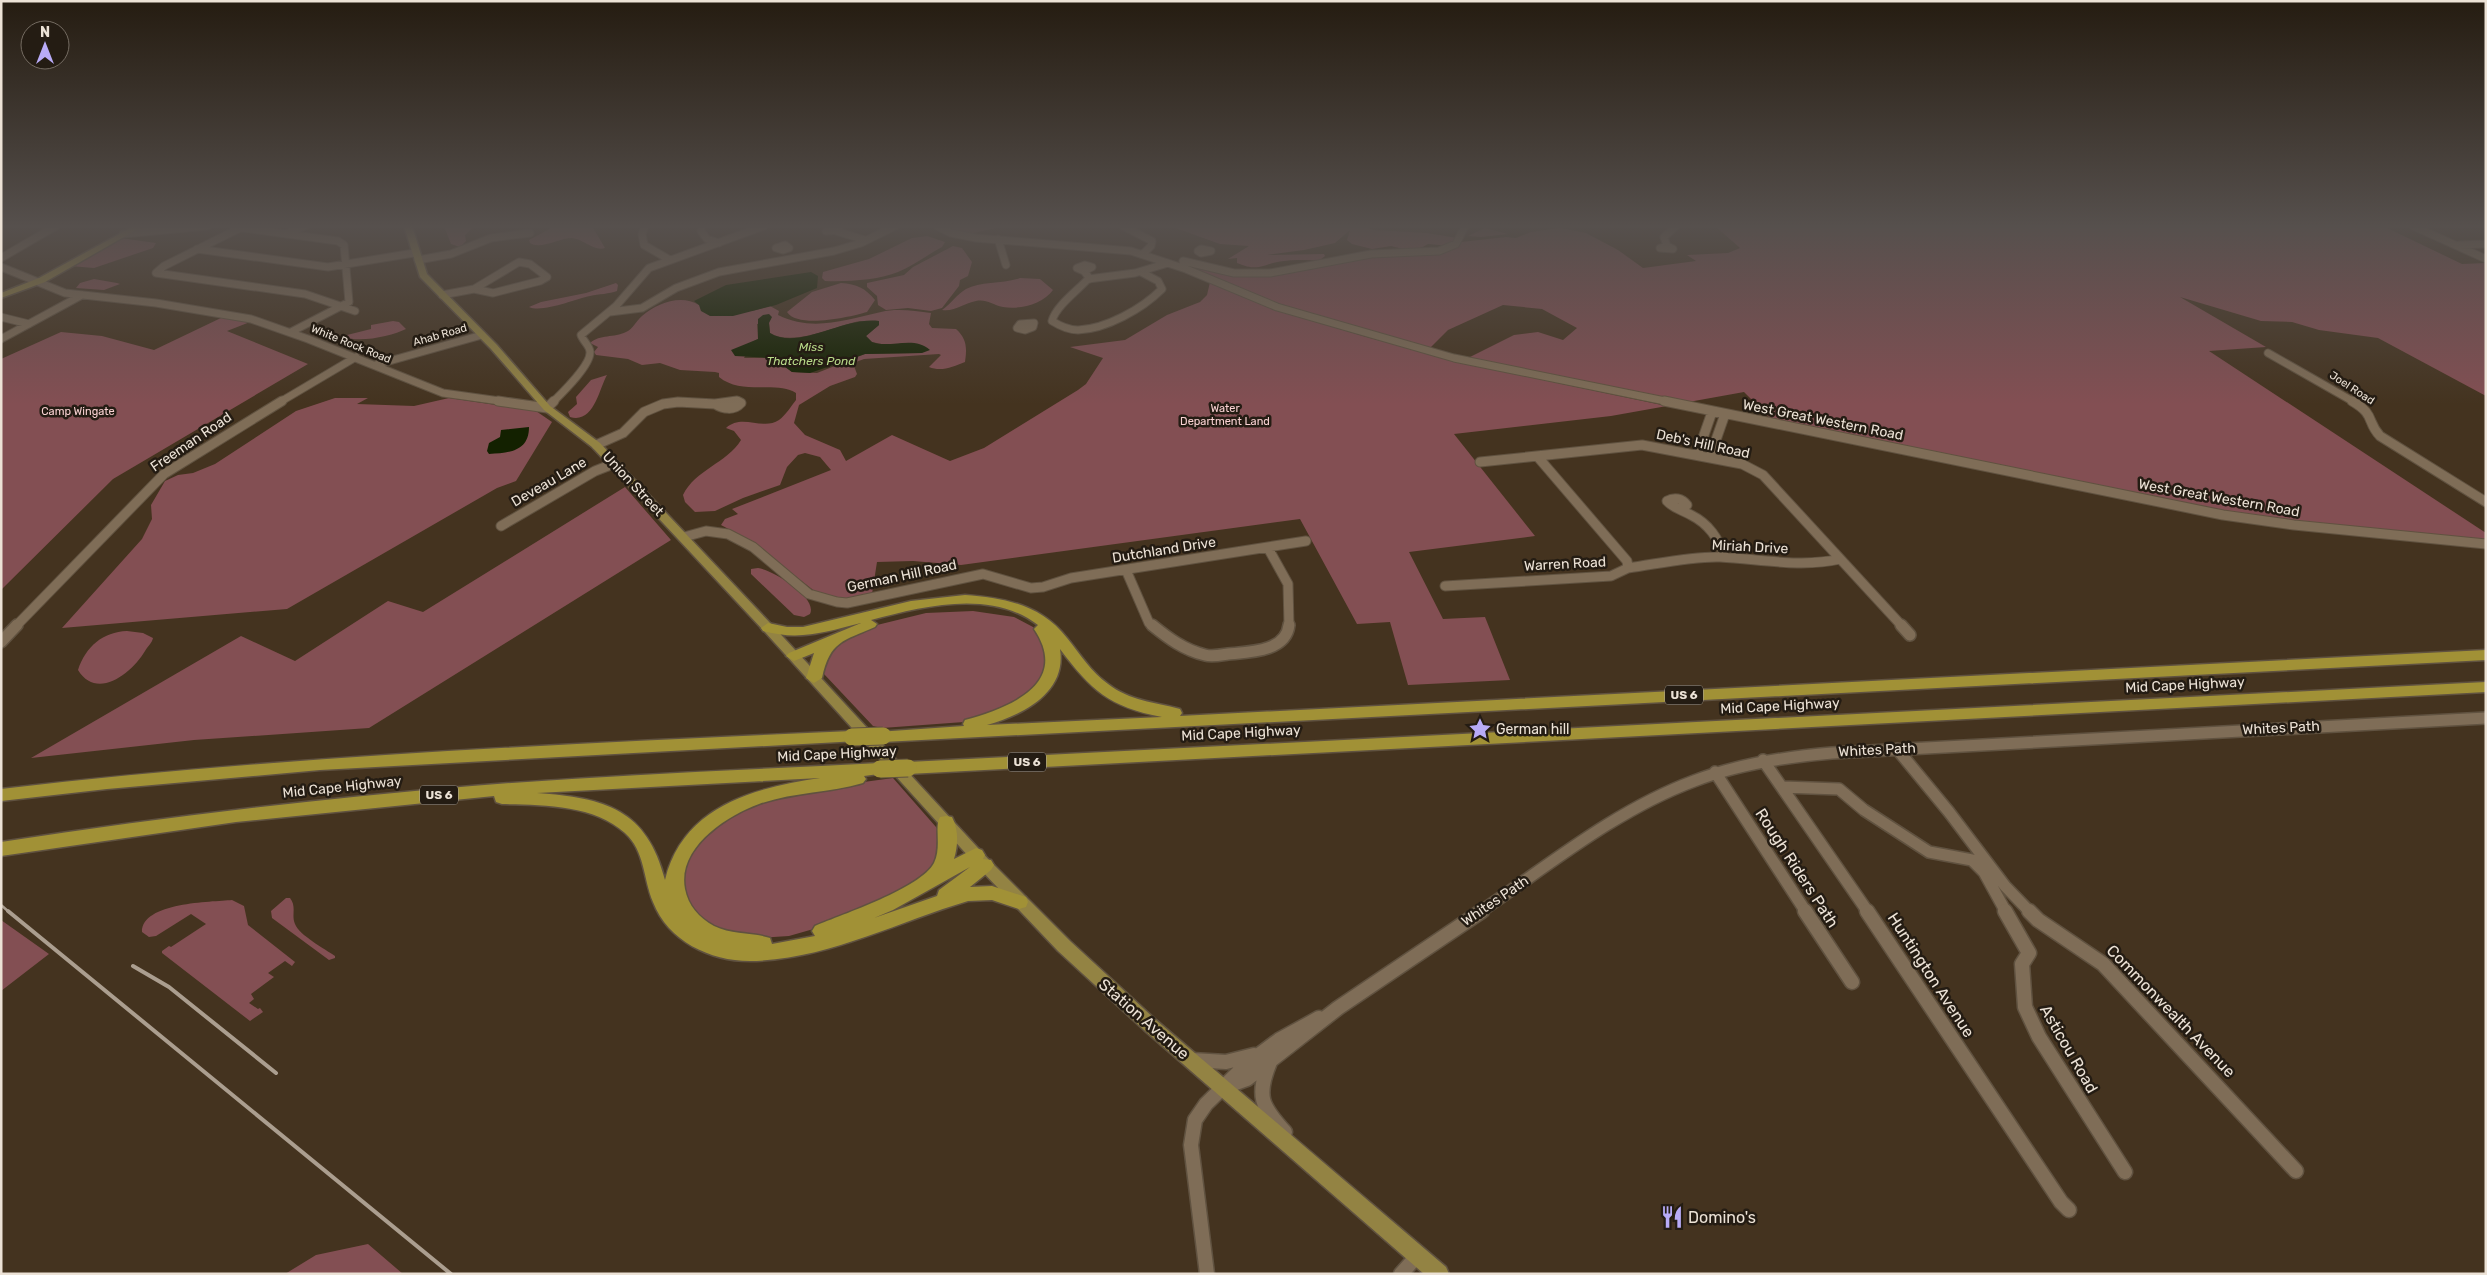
<svg xmlns="http://www.w3.org/2000/svg" width="2487" height="1275" font-family="Rubik,sans-serif">
  <style>
    .green { fill: #834f53; fill-rule: evenodd }
    .water { fill: #132100 }
    .lines { fill: none; stroke-linecap: round; stroke-linejoin: round }
    .minor-far3-casing { stroke: #605240; stroke-width: 9 }
    .minor-far2-casing { stroke: #605240; stroke-width: 11 }
    .minor-far1-casing { stroke: #605240; stroke-width: 14 }
    .minor-casing { stroke: #605240; stroke-width: 17 }
    .major-casing { stroke: #605240; stroke-width: 3 }
    .highway-casing { stroke: #605240; stroke-width: 3 }
    .minor-far3 { stroke: #7f6d57; stroke-width: 7 }
    .minor-far2 { stroke: #7f6d57; stroke-width: 9 }
    .minor-far1 { stroke: #7f6d57; stroke-width: 11 }
    .minor { stroke: #7f6d57; stroke-width: 14 }
    .major { fill: #938343; fill-rule: evenodd }
    .highway { fill: #a19136; fill-rule: evenodd }
    .rail-far1 { stroke: #ab9e8f; stroke-width: 2.5 }
    .rail { stroke: #ab9e8f; stroke-width: 4 }
    .highway-bridge-casing { stroke: #605240; stroke-width: 19; stroke-linecap: butt }
    .highway-bridge { stroke: #a19136; stroke-width: 17 }
    .labels { text-anchor: middle; dominant-baseline: central; stroke-width: 5; stroke-linejoin: round; paint-order: stroke }
    .far-street-label { font-size: 11px; fill: #ece2d6; stroke: #241c13 }
    .far-park-label { font-size: 11px; fill: #fad2d3; stroke: #241c13 }
    .far-water-label { font-size: 12px; font-style: italic; fill: #b9db8a; stroke: #241c13 }
    .shield { fill: #241c13; stroke: #b0a79c; stroke-width: 1 }
    .shield-label { font-size: 12px; font-weight: bold; fill: #ece2d6 }
    .street-label { font-size: 14px; fill: #ece2d6; stroke: #241c13 }
    .poi-label { font-size: 14px; fill: #ece2d6; stroke: #241c13; text-anchor: start }
    .near-street-label { font-size: 16px; fill: #ece2d6; stroke: #241c13 }
    .near-poi-label { font-size: 16px; fill: #ece2d6; stroke: #241c13; text-anchor: start }
  </style>
  <rect width="100%" height="100%" fill="#44331f"/>
  <path class="green" d="M444,226H475L465,235L466,241L460,247L451,244Z
    M555,226H592L605,248C595,252 583,239 572,238C560,238 540,250 530,243L529,240Z
    M942,226H1086H1004L969,234Z
    M1170,226H1365L1373,230L1427,233L1457,238L1450,246L1428,244L1419,249H1403L1391,246L1372,249L1352,244L1347,240L1350,230L1335,243L1304,250L1267,255L1324,254L1325,256L1320,260C1308,261 1296,259 1284,261C1262,263 1261,273 1237,263V258L1228,259L1249,246L1220,244Z
    M1715,226H2383L2462,264L2486,263V396L2378,338L2319,330L2292,322L2261,321L2180,297L2266,347L2209,351L2486,533V540L2246,516L1774,422L1744,392L1683,403L1468,358L1514,335L1538,332L1563,340L1577,328L1542,309L1503,305L1448,330L1429,349L1278,305L1186,266L1265,276L1319,267L1372,255L1441,253L1454,248L1461,242L1506,237L1516,238L1531,232L1560,228L1586,233L1618,250L1643,268L1696,261L1687,255L1728,253L1740,248Z
    M1485,228L1508,234L1481,237L1468,236Z
    M927,236L945,242L942,247C927,255 913,266 898,272C879,280 846,282 825,281L822,278L823,272L869,259L912,238Z
    M120,238L156,243L153,248L94,268L70,266Z
    M953,246L962,248L972,262L968,276L960,280L959,286L942,308L931,311L908,308L886,310L878,305L877,296L867,287V283L904,275L913,267Z
    M1020,278L1040,279L1053,290C1043,304 1020,310 1003,307C992,305 987,299 976,301C964,303 955,312 942,310C950,305 957,294 966,289C980,281 1003,284 1020,278Z
    M94,279L117,283L120,284L104,290L76,288L80,283Z
    M1210,282C1356,345 1513,373 1667,406L1611,416L1454,434L1535,536L1409,552L1443,619L1485,617L1510,680L1408,685L1390,622L1357,624L1300,519L961,565L913,561L877,562L872,594L853,598H833L817,593L749,540L721,525L725,519L738,514L732,509L831,470L820,457L805,453L798,455L787,467L780,485L743,498L715,511L695,512L685,502L683,495C695,470 727,463 741,440L734,431L726,428C742,413 763,431 779,420C786,415 791,406 796,400V393C777,380 742,396 719,377V373L715,372L680,370L660,363L642,365L628,359L596,355L594,352L598,347L590,343C600,334 614,338 626,332C633,329 636,321 642,316C657,303 681,294 699,305L752,311L770,306L779,311L778,315C813,332 844,320 881,312C897,308 915,311 931,313L929,324L932,328L956,329C967,339 967,348 965,362C953,367 941,372 929,367L941,355L939,354L864,359L856,362L854,366L857,374L855,377L830,386L799,405L794,423L805,435L840,450L846,461L892,435L950,461L984,448L1078,390L1086,384L1103,358L1070,347L1125,340L1167,315L1200,302L1207,295ZM860,321L879,325L866,336L872,342L891,346L902,343L922,353L865,354L817,373L792,372L773,358H744L752,342L758,339L757,324L769,323L770,333C794,347 834,326 860,321Z
    M616,283L618,285L617,291C609,294 599,294 590,296C575,299 543,313 529,307L541,302L586,293Z
    M841,283C857,284 865,288 875,300L867,312C850,317 798,329 787,312L812,292Z
    M223,317L250,322L227,331L308,364L113,479L1,590V359L61,332L102,336L154,350Z
    M393,321L399,322L406,329C392,336 357,344 343,336L371,329V325Z
    M607,375C599,389 594,424 570,417L568,412L577,404L576,397L591,380Z
    M335,398H368L357,404L414,406L449,398L536,411L552,422L516,481L497,488L287,609L62,628L142,539L152,519L151,505L165,481L178,475L193,473L215,464L296,411Z
    M625,487L671,540L369,728L194,740L31,758L241,636L295,661L388,601L423,612Z
    M758,568C773,570 818,597 810,614L804,617L794,615L751,574V569Z
    M973,611L1014,617L1033,627L1045,641L1046,672L1036,688L1014,705L989,716L964,722L882,728L873,726L824,674L821,667L828,651L846,639L877,625L926,613Z
    M127,631L143,633L153,638C152,643 148,646 145,651C132,673 97,701 78,670C86,646 103,632 127,631Z
    M893,778L936,827L943,838V850L927,879L831,924L789,936L756,938L710,927L683,899L685,858L716,823L768,799L827,787Z
    M286,898H290C297,907 291,915 295,924C299,935 325,949 335,956V958L329,960L272,918L271,911Z
    M232,900L244,906L248,925L295,962L292,966L285,961L268,973L274,977L251,994L254,999L249,1003L258,1009L260,1008L263,1012L250,1021L162,953V951L169,946L171,947L206,924L191,914L156,936L149,937L142,932C142,902 211,902 232,900Z
    M1,920L49,954L1,991Z
    M368,1244L403,1274H285L316,1255Z"/>
  <path class="water" d="M811,272L818,276L817,288L776,305L733,316H710L701,311L699,305L694,301L726,285Z
    M769,314L772,317L769,323L770,333C799,351 844,316 879,321V325L866,336L872,342C890,349 914,335 930,350L922,353L865,354L810,373L792,372L773,358L735,356L731,350L758,339V319L763,315Z
    M529,427C529,451 510,453 489,454L487,451L489,443L500,437L501,430Z"/>
  <g class="lines">
    <defs>
      <path id="minor-far3" d="M244,226L164,266L156,273L305,294L355,311
        M645,226L642,234L644,245L670,260
        M702,226L701,231L707,239L719,243
        M937,226L951,233L976,238L1131,251L1186,269L1277,307L1454,358L1670,402
        M1123,226L1152,241L1151,246L1143,254
        M2413,226L2486,259
        M237,227L338,241L344,245L349,302L291,332
        M832,228L839,230L826,231Z
        M836,231L865,240
        M287,233L305,226
        M123,234L207,226
        M998,239L1006,265
        M785,245L789,248L783,250L776,248Z
        M2459,245L2486,244
        M1667,246L1673,249L1660,248Z
        M1667,246L1664,237L1676,226
        M197,249L328,267L414,253
        M1201,249L1211,251L1201,253L1198,251Z
        M1,258L56,226
        M418,260L451,254L491,238L530,233
        M1183,261L1234,273H1270L1371,254L1439,251L1456,244L1465,226
        M519,262L530,264L547,277L540,281L493,293L474,289Z
        M1085,265L1092,267L1084,271L1077,268Z
        M1,267L65,293L156,303L251,319L308,339L443,393L507,402
        M1084,271L1090,279
        M1141,272L1158,281L1162,289C1142,309 1106,329 1078,330C1068,330 1060,326 1052,321C1056,306 1077,291 1088,279L1135,273L1168,263
        M442,295L474,289
        M610,312L642,308L676,288L719,272L834,251L861,243L895,226
        M1,317L29,324
        M1034,323L1033,327L1025,330L1017,328L1020,324Z
        M1,339L82,295
        M2268,353L2354,402
        M375,365L482,335
        M280,402L356,357
        M553,402C562,393 591,365 590,352C590,346 583,341 581,335L616,306L649,268L764,226
        M677,402H681
        M728,402H739"/>
      <path id="minor-far2" d="M498,401L547,408L554,401
        M737,401L741,403C734,411 723,409 715,404Z
        M1664,401L2223,515L2294,525L2486,544
        M2352,401C2376,415 2366,421 2380,436L2486,502
        M596,445L623,433L644,412L663,404L678,402L715,404
        M1697,455L1712,412
        M1710,457L1725,414
        M1480,462L1642,445L1742,464L1763,475L1902,626
        M1681,508L1687,505C1682,498 1674,497 1667,501C1673,508 1682,510 1691,515C1709,524 1718,538 1725,557
        M501,526L595,471L613,464
        M684,537L706,531L728,534L753,547L809,594L837,602L847,603L983,574L1031,588L1043,587L1071,578L1306,541
        M1268,548L1288,584L1289,626
        M1628,568C1657,564 1692,556 1720,557C1760,559 1801,568 1840,559
        M1126,570L1149,623L1153,626
        M1445,586L1611,576L1628,568L1627,561L1537,456
        M16,626L164,474L282,401"/>
      <path id="minor-far1" d="M1152,625C1168,638 1184,650 1205,655C1212,657 1221,655 1228,654C1249,652 1286,652 1289,625
        M1901,625L1910,635
        M1,642L17,625
        M1897,749L1949,812L2005,886L2030,912
        M1763,760L1868,912
        M1715,772L1806,912
        M1783,787L1839,789L1864,810L1929,852L1972,860L1984,872L2006,912
        M1480,912C1549,865 1616,810 1694,781C1738,764 1785,757 1832,753L2486,718"/>
      <path id="minor" d="M1805,911L1852,982
        M1867,911L2061,1202L2069,1210
        M2005,911L2029,953L2022,964L2025,1007L2039,1037L2125,1172
        M2029,911L2038,920L2103,964L2296,1171
        M1192,1060L1226,1062L1254,1055
        M1270,1062C1256,1096 1261,1106 1285,1132
        M1225,1087L1247,1079L1338,1008L1482,911
        M1207,1274L1191,1145L1195,1120L1206,1104L1248,1063L1279,1040L1319,1018
        M1401,1274L1418,1255"/>
      <path id="major" d="M134,226H143L45,282L1,298V293L39,278Z
        M404,226H412L427,274L497,345L550,406L600,443L772,625L990,861L1070,941L1156,1020L1446,1267L1449,1274H1424L1144,1030L1058,951L980,869L764,631L592,447L544,410L491,349L420,277Z"/>
      <path id="highway" d="M965,595C1006,598 1041,605 1067,638C1080,654 1091,672 1108,684C1130,701 1154,702 1180,709L1182,713L1180,716L2486,650V660L883,742L877,740L875,736L877,732L964,726L963,724L965,720C1009,708 1071,684 1034,629L1038,625C991,589 924,606 871,620L877,624L875,627C843,641 830,641 822,678L814,683L806,678L814,653L794,661L786,656L789,653L861,623C825,632 800,641 763,631L761,628L768,623L787,627H803L911,601ZM1060,649C1091,690 1109,707 1162,717L987,725C1022,715 1067,693 1060,649Z
        M2486,682V692L908,774L902,772L900,768L902,764L908,762Z
        M852,731L858,733L860,737L858,741L320,770L107,789L1,801V789C284,756 568,744 852,731Z
        M880,763L886,765L888,769L886,773L864,776L866,779L863,783C829,793 793,792 759,804C726,816 677,848 685,889C688,905 699,918 714,926C732,935 752,932 770,938L772,944L815,936L812,931L815,926C843,914 921,888 934,863C942,847 934,827 940,817L946,816L952,817C959,830 958,846 954,859L976,848L982,850L985,855L983,859L991,860L994,865L991,870L970,887L992,886L1026,897L1028,902L1026,907L1019,909L992,900L968,901C897,922 826,960 750,961C710,961 668,941 653,902C643,878 645,851 625,833C593,804 542,805 502,804L496,802L494,796L236,822L1,856V842C158,818 315,799 472,786C608,775 744,770 880,763ZM820,778C754,788 683,806 665,880C647,809 605,798 537,793ZM970,867L939,890L937,896L874,918L893,910Z"/>
    </defs>
    <use href="#minor-far3" class="minor-far3-casing"/>
    <use href="#minor-far2" class="minor-far2-casing"/>
    <use href="#minor-far1" class="minor-far1-casing"/>
    <use href="#minor" class="minor-casing"/>
    <use href="#major" class="major-casing"/>
    <use href="#highway" class="highway-casing"/>
    <use href="#minor-far3" class="minor-far3"/>
    <use href="#minor-far2" class="minor-far2"/>
    <use href="#minor-far1" class="minor-far1"/>
    <use href="#minor" class="minor"/>
    <use href="#major" class="major"/>
    <use href="#highway" class="highway"/>
    <path class="rail-far1" d="M1,905L9,912"/>
    <path class="rail" d="M8,911L451,1274
      M133,966L169,987L276,1073"/>
    <defs>
      <path id="highway-bridge" d="M852,737L883,736
        M880,769L908,768"/>
    </defs>
    <use href="#highway-bridge" class="highway-bridge-casing"/>
    <use href="#highway-bridge" class="highway-bridge"/>
  </g>
  <linearGradient id="sky" x2="0" y2="1"><stop stop-color="#251c11"/><stop offset="0.56" stop-color="#56504d"/><stop offset="1" stop-color="#56504d" stop-opacity="0"/></linearGradient>
  <rect width="2487" height="404" fill="url(#sky)"/>
  <defs>
    <symbol id="sight-bare" viewBox="-9 -9 18 18"><path d="M0-6L1.8-2.2L6-1.7L2.9 1.2L3.7 5.4L0 3.3L-3.7 5.4L-2.9 1.2L-6-1.7L-1.8-2.2Z" fill="#b8abf7" stroke="#241c13" stroke-width="2.5" paint-order="stroke"/></symbol>
    <symbol id="restaurant-bare" viewBox="-9 -9 18 18"><path d="M-5-6h1v4h1v-4h1v4h1v-4h1v5L-1.5 .5V6h-2V.5L-5-1ZM5-6V6H3V1.5H1.5Q1.5-4 5-6Z" fill="#b8abf7" stroke="#241c13" stroke-width="2.5" paint-order="stroke"/></symbol>
  </defs>
  <g fill-rule="evenodd">
    <use href="#sight-bare" x="1464" y="713" width="32" height="32"/>
    <use href="#restaurant-bare" x="1656" y="1201" width="32" height="32"/>
  </g>
  <g class="labels">
    <g class="far-street-label">
      <text transform="translate(440 335) rotate(-16)">Ahab Road</text>
      <text transform="translate(351 344) rotate(22)">White Rock Road</text>
      <text transform="translate(2352 388) rotate(33)">Joel Road</text>
    </g>
    <g class="far-park-label">
      <text x="1225" y="408">Water<tspan x="1225" dy="13">Department Land</tspan></text>
      <text x="78" y="411">Camp Wingate</text>
    </g>
    <g class="far-water-label">
      <text x="811" y="347">Miss<tspan x="811" dy="14">Thatchers Pond</tspan></text>
    </g>
    <g class="shield">
      <rect x="1665" y="685.5" width="38" height="19" rx="4"/>
      <rect x="1008" y="752.5" width="38" height="19" rx="4"/>
      <rect x="420" y="785.5" width="38" height="19" rx="4"/>
    </g>
    <g class="shield-label">
      <text x="1684" y="695">US 6</text>
      <text x="1027" y="762">US 6</text>
      <text x="439" y="795">US 6</text>
    </g>
    <g class="street-label">
      <text transform="translate(1823 420) rotate(11)">West Great Western Road</text>
      <text transform="translate(191 442) rotate(-34)">Freeman Road</text>
      <text transform="translate(1703 444) rotate(12)">Deb's Hill Road</text>
      <text transform="translate(549 482) rotate(-30)">Deveau Lane</text>
      <text transform="translate(633 484) rotate(47)">Union Street</text>
      <text transform="translate(2219 498) rotate(10)">West Great Western Road</text>
      <text transform="translate(1750 547) rotate(3)">Miriah Drive</text>
      <text transform="translate(1164 550) rotate(-9)">Dutchland Drive</text>
      <text transform="translate(1565 564) rotate(-3)">Warren Road</text>
      <text transform="translate(902 576) rotate(-12)">German Hill Road</text>
      <text transform="translate(2185 685) rotate(-3)">Mid Cape Highway</text>
      <text transform="translate(1780 706) rotate(-3)">Mid Cape Highway</text>
      <text transform="translate(2281 728) rotate(-3)">Whites Path</text>
      <text transform="translate(1241 733) rotate(-3)">Mid Cape Highway</text>
      <text transform="translate(1877 750) rotate(-3)">Whites Path</text>
      <text transform="translate(837 754) rotate(-3)">Mid Cape Highway</text>
      <text transform="translate(342 787) rotate(-6)">Mid Cape Highway</text>
      <text transform="translate(1495 901) rotate(-34)">Whites Path</text>
    </g>
    <g class="poi-label">
      <text x="1496" y="729">German hill</text>
    </g>
    <g class="near-street-label">
      <text transform="translate(1797 868) rotate(57)">Rough Riders Path</text>
      <text transform="translate(1931 975) rotate(57)">Huntington Avenue</text>
      <text transform="translate(2171 1011) rotate(46)">Commonwealth Avenue</text>
      <text transform="translate(1144 1019) rotate(41)">Station Avenue</text>
      <text transform="translate(2069 1049) rotate(60)">Asticou Road</text>
    </g>
    <g class="near-poi-label">
      <text x="1688" y="1217">Domino's</text>
    </g>
  </g>
  <rect width="2487" height="1275" fill="none" stroke="#ece2d6" stroke-width="5"/>
  <g transform="translate(45 45)"><circle r="24" fill="#241c13" stroke="#746b61"/>
  <path d="M0-4L9 19L0 12L-9 19Z" fill="#b8abf7"/>
  <text y="-8" font-size="14" font-weight="bold" text-anchor="middle" fill="#ece2d6">N</text>
  </g>
</svg>
